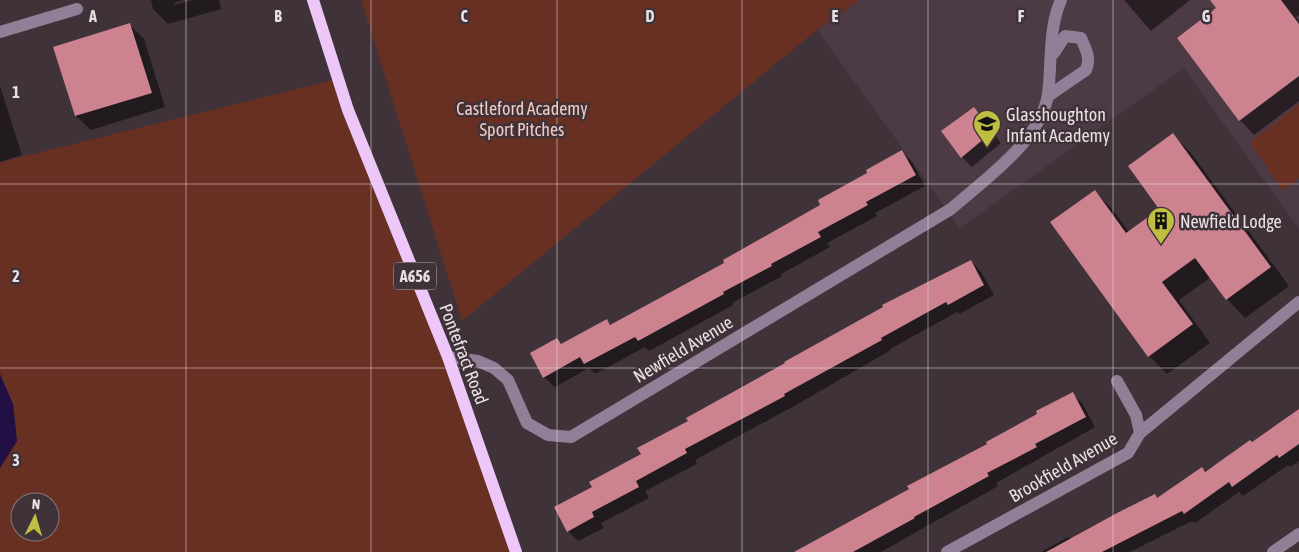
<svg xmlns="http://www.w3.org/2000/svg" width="1299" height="552" font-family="'Asap Condensed',sans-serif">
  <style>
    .built { fill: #4c3a44 }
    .green { fill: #673023; fill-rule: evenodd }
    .water { fill: #221045 }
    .shadow { fill: #0007 }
    .building { fill: #cc828f }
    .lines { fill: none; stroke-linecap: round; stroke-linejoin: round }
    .minor { stroke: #927f97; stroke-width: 12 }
    .major { stroke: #eec7f9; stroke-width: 12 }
    .grid { fill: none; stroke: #e8e0e4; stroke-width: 1; stroke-opacity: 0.55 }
    .labels { text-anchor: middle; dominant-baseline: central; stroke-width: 5; stroke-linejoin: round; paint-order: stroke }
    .shield { fill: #3f3239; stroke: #b5acb1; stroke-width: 1 }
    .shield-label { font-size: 16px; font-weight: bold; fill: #e8e0e4 }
    .park-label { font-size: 18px; fill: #f3cac0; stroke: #3f3239 }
    .poi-label { font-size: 18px; fill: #e8e0e4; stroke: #3f3239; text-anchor: start }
    .street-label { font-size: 18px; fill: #e8e0e4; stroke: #3f3239 }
    .grid-label { font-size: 16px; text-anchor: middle; font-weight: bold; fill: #e8e0e4; stroke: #3f3239; stroke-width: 5; stroke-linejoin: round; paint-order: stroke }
  </style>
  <rect width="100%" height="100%" fill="#3f3239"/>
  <path class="built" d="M859,0H1299V229L1184,68L960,228L817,30Z"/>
  <path class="green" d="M361,0H859L817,30L462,321Z
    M337,79L516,552H0V468L17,441L13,404L0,374V162ZM20,502H50V532H20Z
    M1299,104V178L1283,191L1250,142Z"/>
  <path class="water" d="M0,374L13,404L17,441L0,468Z"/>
  <path class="shadow" d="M151,0H183L174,3V5L193,0H219L221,9L168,24L153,9Z
    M1124,0H1190L1151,31Z
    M1212,0H1299V15L1296,17L1299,21V101L1254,135L1240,120L1218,9Z
    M129,24L144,39L165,107L91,130L76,116L55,48Z
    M0,86L22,155L0,162Z
    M974,109L1001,143L972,167L962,157Z
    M1173,135L1191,153L1289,286L1245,318L1227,299L1211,277L1179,300L1210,343L1167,374L1149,356L1095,192L1113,210L1129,232L1161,209Z
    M902,152L912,162L925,186L875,213L877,216L827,243L830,247L781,274L782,276L732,303L733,305L649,351L645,347L595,374L589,368L555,387L544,377L557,340L562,345L607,321L611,325L725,263L822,205Z
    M971,261L981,272L994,295L959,314L957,312L890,349L891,350L794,406L695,460L697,464L645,491L649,498L601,523L604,528L578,541L568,531L593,487L689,421Z
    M1072,393L1082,403L1095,427L996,483L998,486L881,552H797L989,444Z
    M1299,415V461L1290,467L1288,465L1243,496L1239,492L1195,523L1192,521L1130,552H1041L1068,537L1071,539L1155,496L1158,499Z"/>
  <path class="building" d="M1210,0H1281L1299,24V76L1239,121L1177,38L1216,8Z
    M130,23L152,93L75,116L53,47Z
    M974,107L992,132L961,158L941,131Z
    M1173,133L1271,267L1226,300L1195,258L1162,282L1193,324L1148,357L1050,222L1095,190L1126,233L1159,209L1128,166Z
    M902,150L916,175L866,202L868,205L818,232L821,237L771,264L772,266L723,292L724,294L638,341L635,337L584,364L580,357L543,378L530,353L557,338L561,344L607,319L610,325L724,263L723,260L820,205L818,200L867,173L866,170Z
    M971,260L984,285L948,305L946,302L881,338L882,340L784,394L785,396L685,449L687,453L636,481L639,487L592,512L594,517L567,532L554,507L592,487L589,482L641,454L637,448L688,421L686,418L785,363L784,362L883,307L882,305Z
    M1073,392L1086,417L1035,444L1037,447L987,473L989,476L914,517L915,518L853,552H794L909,489L907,486L987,444L986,442L1037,414L1036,411Z
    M1299,409V444L1279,458L1277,455L1232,487L1229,482L1184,514L1182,511L1102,552H1046L1117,513L1155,494L1157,498L1202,467L1205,472L1250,440L1252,442Z"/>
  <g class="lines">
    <path class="minor" d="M0,32L77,9
      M1048,96L1086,70C1091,58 1086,50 1081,38L1065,36L1054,53
      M448,357L478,361L494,368L508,380L527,423L548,435L571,437L951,209C985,179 1041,141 1048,94C1052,64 1048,29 1061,0
      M1140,433L1299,302
      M947,552L1128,453L1140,433L1136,415L1117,381
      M1273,552L1299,534"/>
    <path class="major" d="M313,0L348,110L448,357L516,552"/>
  </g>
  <path class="grid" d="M186,0V552M371,0V552M557,0V552M742,0V552M928,0V552M1113,0V552M0,184H1299M0,368H1299"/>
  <defs>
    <symbol id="school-pin" viewBox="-11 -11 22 30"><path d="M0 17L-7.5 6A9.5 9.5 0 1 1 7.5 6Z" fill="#c0be41" stroke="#3f3239"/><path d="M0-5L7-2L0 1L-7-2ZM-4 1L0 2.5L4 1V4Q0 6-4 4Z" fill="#111"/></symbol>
    <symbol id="building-pin" viewBox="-11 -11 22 30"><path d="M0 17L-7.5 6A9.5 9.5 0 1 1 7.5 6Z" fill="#c0be41" stroke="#3f3239"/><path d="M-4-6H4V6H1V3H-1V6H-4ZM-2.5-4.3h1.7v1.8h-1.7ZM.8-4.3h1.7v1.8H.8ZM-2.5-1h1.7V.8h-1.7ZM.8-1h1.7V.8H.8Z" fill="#111"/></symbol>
  </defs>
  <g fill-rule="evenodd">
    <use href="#school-pin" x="971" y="108" width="32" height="43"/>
    <use href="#building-pin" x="1145" y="205" width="32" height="43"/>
  </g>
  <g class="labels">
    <rect class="shield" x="394" y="262.5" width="42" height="27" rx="4"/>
    <g class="shield-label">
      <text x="415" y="276">A656</text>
    </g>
    <g class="park-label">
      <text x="522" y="108">Castleford Academy<tspan x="522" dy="21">Sport Pitches</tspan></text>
    </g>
    <g class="poi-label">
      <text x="1006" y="114">Glasshoughton<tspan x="1006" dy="21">Infant Academy</tspan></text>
      <text x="1180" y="221">Newfield Lodge</text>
    </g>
    <g class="street-label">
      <text transform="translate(683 349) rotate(-31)">Newfield Avenue</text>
      <text transform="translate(464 354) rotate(69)">Pontefract Road</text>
      <text transform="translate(1063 467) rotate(-30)">Brookfield Avenue</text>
    </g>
  </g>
  <g class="grid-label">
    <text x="93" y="22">A</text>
    <text x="278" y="22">B</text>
    <text x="464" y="22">C</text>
    <text x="650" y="22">D</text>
    <text x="835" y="22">E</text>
    <text x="1021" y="22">F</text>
    <text x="1206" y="22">G</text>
    <text x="16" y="98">1</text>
    <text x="16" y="282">2</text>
    <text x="16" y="466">3</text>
  </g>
  <g transform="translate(35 517) rotate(5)"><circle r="24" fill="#3f3239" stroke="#83787d"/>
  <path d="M0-4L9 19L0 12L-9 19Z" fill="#c0be41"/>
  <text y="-8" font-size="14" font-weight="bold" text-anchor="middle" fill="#e8e0e4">N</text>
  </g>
</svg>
